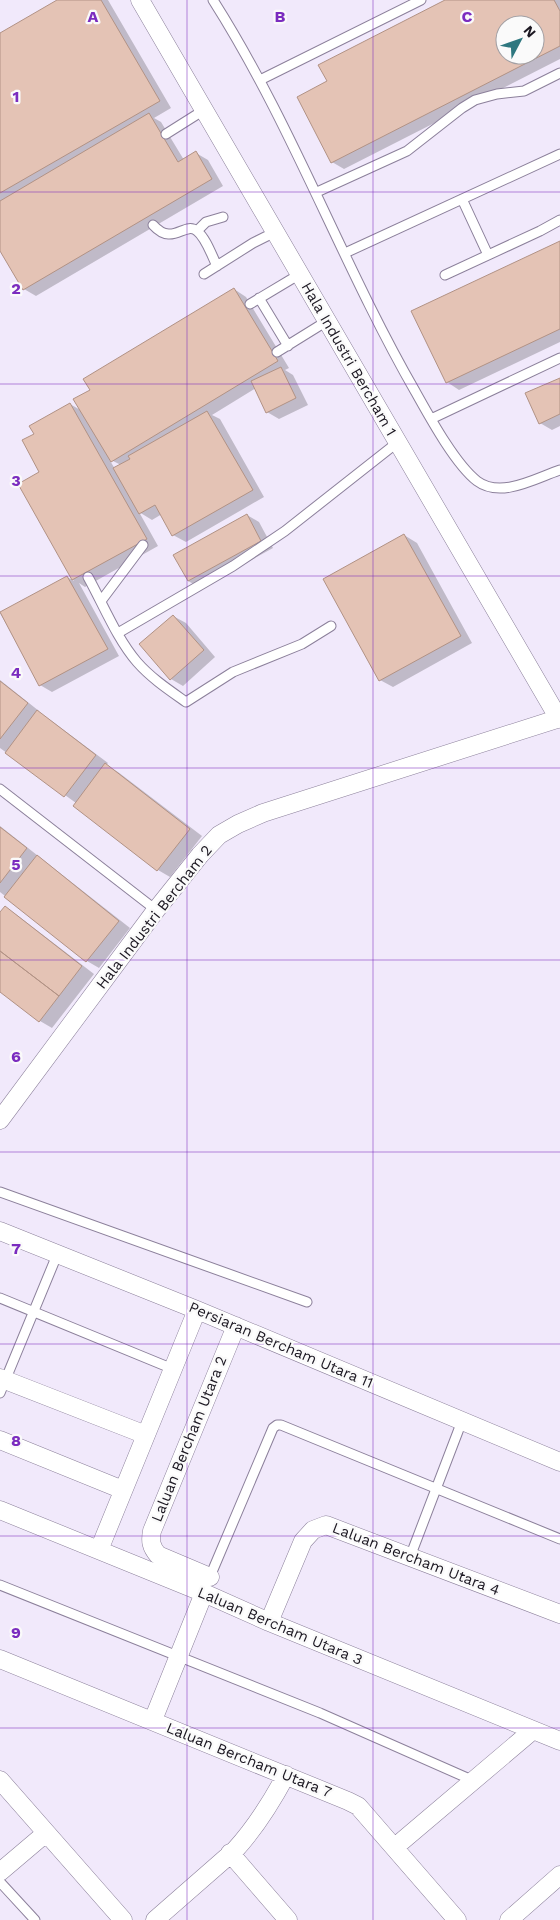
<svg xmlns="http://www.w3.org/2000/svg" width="560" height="1920" font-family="'Work Sans',sans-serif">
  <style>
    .shadow { fill: #0003; fill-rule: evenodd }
    .building { fill: #e4c3b5; stroke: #b19285; fill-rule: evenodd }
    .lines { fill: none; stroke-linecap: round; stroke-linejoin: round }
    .lane-casing { stroke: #8c809b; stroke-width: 11 }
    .street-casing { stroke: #8c809b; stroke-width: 19 }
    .lane { stroke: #fff; stroke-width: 9 }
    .street { stroke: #fff; stroke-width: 18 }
    .grid { fill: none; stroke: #7b2cbf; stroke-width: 1; stroke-opacity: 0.55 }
    .labels { text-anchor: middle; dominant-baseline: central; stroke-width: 4.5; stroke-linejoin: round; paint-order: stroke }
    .street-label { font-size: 15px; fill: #1b1721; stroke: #fafafa }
    .grid-label { font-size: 16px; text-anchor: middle; font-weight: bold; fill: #7b2cbf; stroke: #fafafa; stroke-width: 4.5; stroke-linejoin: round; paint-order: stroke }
  </style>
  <rect width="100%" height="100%" fill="#f1e9fb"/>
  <path class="shadow" d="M60,0H108L171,108L154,118L161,122L184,160L196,153L208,160L223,186L36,296L24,289L0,248V35Z
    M448,0H560V59L344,169L332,162L329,82ZM505,25H535V55H505Z
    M560,243V342L459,390L447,382Z
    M234,289L246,297L289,368L285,370L293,375L308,405L279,419L267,412L256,388L212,415L220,419L264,497L186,542L173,535L162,514L152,520L139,512L158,546L85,587L79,583L119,656L52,692L40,685L0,613L67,577L74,581L20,484L41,472L35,434L70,404L82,411L92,390ZM109,459L121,465L115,469Z
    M560,379V426L552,430L540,423Z
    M247,515L259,522L273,548L201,588L188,581Z
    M404,535L417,543L472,643L393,687L380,680Z
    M173,616L186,623L215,657L183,686L171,679Z
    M0,680L39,711L38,712L49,719L108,763L106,765L118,772L202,836L170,877L158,870L74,805L76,803L0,748Z
    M0,826L130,928L99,968L87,961L0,892Z
    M5,908L17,915L94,974L52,1028L40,1021L0,991V915Z"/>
  <path class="building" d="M57,0H101L160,101L0,193V33Z
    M445,0H554L560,11V46L331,163L297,97L327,81L318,65ZM505,25H535V55H505Z
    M149,113L178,162L196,151L212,179L23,290L0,251V201Z
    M560,241V329L446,383L411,311Z
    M234,288L278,361L111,462L73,399L90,390L83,379Z
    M281,367L296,398L266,413L251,381Z
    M560,378V414L539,424L525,393Z
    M70,403L147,539L72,580L18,484L39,472L22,440L34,434L29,426Z
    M207,411L253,490L172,536L155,505L139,514L113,468L130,459L128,456Z
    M247,514L261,541L188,581L173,555Z
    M404,534L461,636L379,681L323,579Z
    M67,576L108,649L39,686L0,612Z
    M173,615L204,650L170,680L139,644Z
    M0,681L28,703L0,739Z
    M37,710L96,755L64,797L5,753Z
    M105,763L190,829L157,871L73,806Z
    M0,827L27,848L0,883Z
    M37,855L119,921L86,962L4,897Z
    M5,906L82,966L59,996L0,951V912Z
    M0,951L59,996L39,1022L0,992Z"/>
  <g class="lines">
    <defs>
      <path id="lane" d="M213,0C292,124 342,264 415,391C429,416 455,464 477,481C501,499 536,478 560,470
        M260,80L421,0
        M166,134L204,110
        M317,192L407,151L462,108L475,100L497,94L524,91L560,73
        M462,199L488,255
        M153,225C173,247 184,221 197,231C206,238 212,256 217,266
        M197,231L206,222L223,217
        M345,253L560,154
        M204,274L253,243L275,232
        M445,275L540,231L560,220
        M259,298L288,346
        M250,304L300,274
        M277,352L327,321
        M431,419L560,358
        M88,577C103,604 117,639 137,662C151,678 169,690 186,702L233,672L302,644L331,626
        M101,601L143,545
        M118,633L233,566L285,531L398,442
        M0,789L156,910
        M0,1192L307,1302
        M0,1298L173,1369
        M0,1393L57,1255
        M410,1557L462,1421
        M209,1579L273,1428L277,1425H281L560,1539
        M0,1585L320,1713L472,1780
        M0,1882L35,1920"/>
      <path id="street" d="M140,0L559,719
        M0,1120L156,910L200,855L219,835L238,824L263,813L560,718
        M0,1231L197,1310L560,1462
        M0,1378L146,1435
        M0,1440L123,1490
        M0,1510L204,1593L269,1622L560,1741
        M99,1550L197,1310
        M210,1577L158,1555C151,1547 150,1541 152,1531L236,1326
        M269,1622L303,1541L313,1530L326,1525L560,1614
        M0,1659L348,1801L358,1806L457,1920
        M153,1720L204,1593
        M0,1780L123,1920
        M395,1847L532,1731
        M230,1853L288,1920
        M0,1872L46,1833
        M155,1920L235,1850C256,1827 271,1803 286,1775
        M509,1920L560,1875"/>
    </defs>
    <use href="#lane" class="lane-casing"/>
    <use href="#street" class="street-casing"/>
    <use href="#lane" class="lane"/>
    <use href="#street" class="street"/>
  </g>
  <path class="grid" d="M187,0V1920M373,0V1920M0,192H560M0,384H560M0,576H560M0,768H560M0,960H560M0,1152H560M0,1344H560M0,1536H560M0,1728H560"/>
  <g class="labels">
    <g class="street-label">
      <text transform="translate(349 359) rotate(60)">Hala Industri Bercham 1</text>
      <text transform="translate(154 917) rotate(-52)">Hala Industri Bercham 2</text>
      <text transform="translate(281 1345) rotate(23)">Persiaran Bercham Utara 11</text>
      <text transform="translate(189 1439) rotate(-68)">Laluan Bercham Utara 2</text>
      <text transform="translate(416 1559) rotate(21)">Laluan Bercham Utara 4</text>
      <text transform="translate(280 1626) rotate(23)">Laluan Bercham Utara 3</text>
      <text transform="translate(249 1760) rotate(22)">Laluan Bercham Utara 7</text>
    </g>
  </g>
  <g class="grid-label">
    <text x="93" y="22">A</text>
    <text x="280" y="22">B</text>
    <text x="467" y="22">C</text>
    <text x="16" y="102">1</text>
    <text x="16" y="294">2</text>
    <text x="16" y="486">3</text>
    <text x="16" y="678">4</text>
    <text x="16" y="870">5</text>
    <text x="16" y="1062">6</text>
    <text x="16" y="1254">7</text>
    <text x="16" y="1446">8</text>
    <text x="16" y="1638">9</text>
  </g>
  <g transform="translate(520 40) rotate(49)"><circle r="24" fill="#fafafa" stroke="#a19fa3"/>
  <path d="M0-4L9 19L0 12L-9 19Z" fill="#2e777f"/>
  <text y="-8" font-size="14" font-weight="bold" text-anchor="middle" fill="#1b1721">N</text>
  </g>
</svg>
